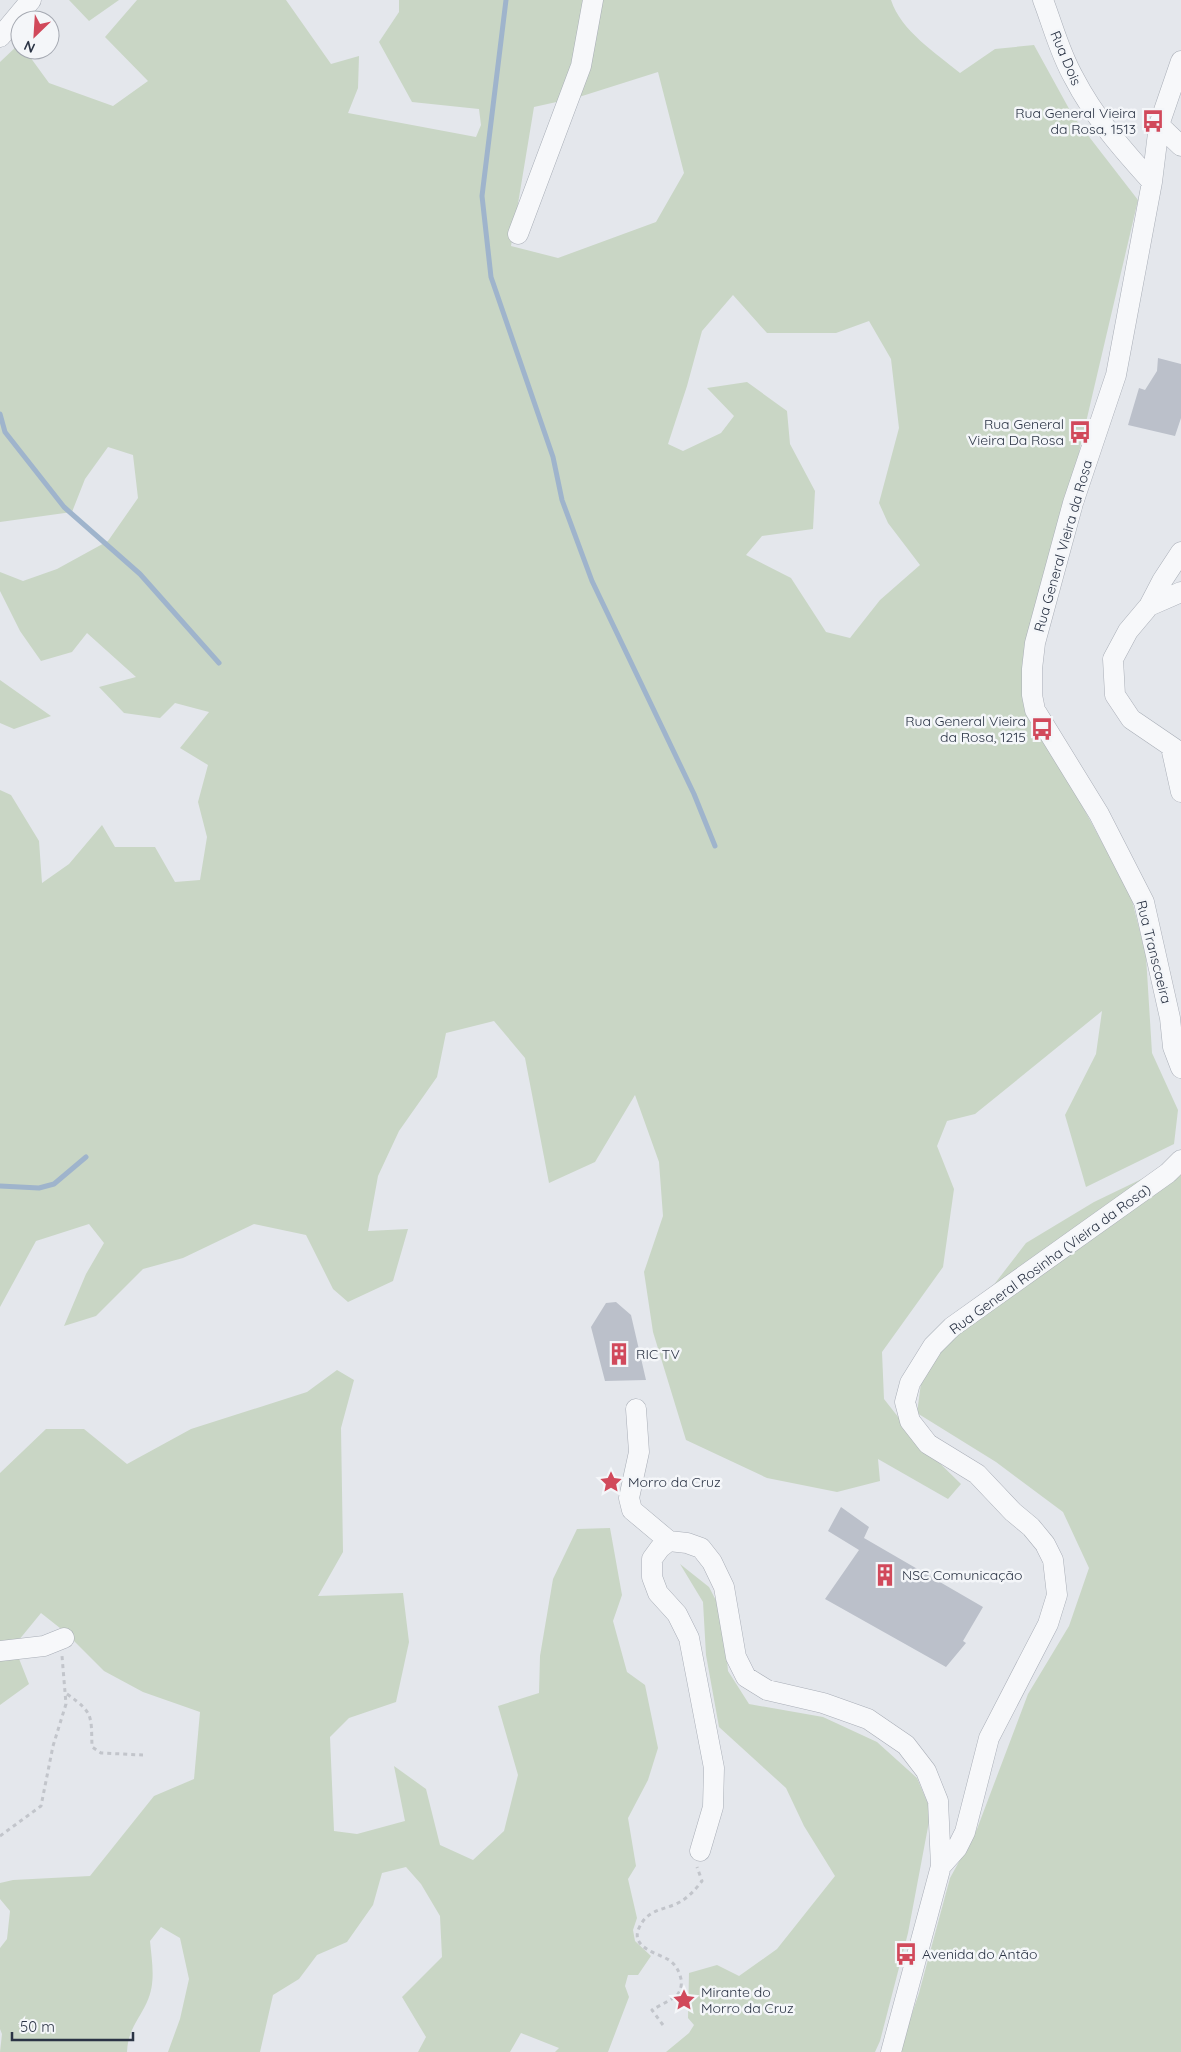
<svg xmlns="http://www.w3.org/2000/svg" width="1181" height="2052" font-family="Quicksand,sans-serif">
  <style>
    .green { fill: #c9d6c5; fill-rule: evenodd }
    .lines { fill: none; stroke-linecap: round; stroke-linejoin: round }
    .stream { stroke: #9fb4cc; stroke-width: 5 }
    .building { fill: #bbc0ca }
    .minor-casing { stroke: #a9aeb7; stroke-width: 21 }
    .path { stroke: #c2c5cb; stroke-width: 3; stroke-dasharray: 4 4; stroke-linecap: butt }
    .minor { stroke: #f7f8fa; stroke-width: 20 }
    .labels { text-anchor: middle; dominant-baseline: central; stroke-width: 5; stroke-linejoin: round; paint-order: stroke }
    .street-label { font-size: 14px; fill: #2b3445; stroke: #f4f6f9 }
    .poi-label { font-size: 14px; fill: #2b3445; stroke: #f4f6f9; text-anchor: start }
  </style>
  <rect width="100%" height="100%" fill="#e4e7ec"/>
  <path class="green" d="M69,0H119L89,21Z
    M137,0H286L331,64L359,56L358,88L348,113L476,137L481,125L479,109L412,102L379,42L399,12V0H891C901,31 936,53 960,73L995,49L1034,45L1073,116L1138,200L1080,448L1028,715L1072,787L1131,896L1146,956L1152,1053L1178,1110L1174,1144L1086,1187L1065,1115L1096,1054L1102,1011L975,1114L947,1121L937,1146L954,1189L943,1267L882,1352L884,1399L917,1441L961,1484L948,1499L878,1459L880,1481L837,1492L767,1478L686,1440L653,1332L644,1272L663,1216L659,1162L635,1095L595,1162L549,1183L525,1058L494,1021L446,1033L437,1077L399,1131L378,1176L368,1231L408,1229L393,1281L348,1302L333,1289L306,1235L254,1224L183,1258L143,1269L96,1316L64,1326L86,1274L104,1243L89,1224L36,1241L0,1307V790L11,795L39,841L42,883L69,864L102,825L115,847H155L175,882L200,880L207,837L198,802L208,765L180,748L209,712L175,703L160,718L124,713L99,687L136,677L87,633L72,652L41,661L20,631L0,591V572L23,581L57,569L108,541L138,498L133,455L108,447L85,479L72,512L0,522V62L18,45L20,50H25L49,83L113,106L148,81L105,37ZM658,72L684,173L656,222L558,258L511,246L534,107L579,97ZM733,295L767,333H836L869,321L891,359L899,428L879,503L888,523L920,565L880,600L850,638L826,632L791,578L746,555L762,536L813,529L815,491L790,444L787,411L747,382L707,388L734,416L721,433L683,451L668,444L687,386L702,331Z
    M0,680L51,716L14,729L0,723Z
    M1181,1160V2052H899L919,1993L950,1878L977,1829L1028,1694L1069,1626L1089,1568L1063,1512L996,1462L917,1413L923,1368L959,1330L1026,1243L1094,1202Z
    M337,1370L354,1380L341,1428L343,1552L318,1596L403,1593L409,1642L396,1702L349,1718L330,1737L334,1831L357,1834L405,1821L394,1766L426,1789L440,1845L473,1860L504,1831L518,1775L498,1706L539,1693L540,1656L553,1579L577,1529L610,1528L622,1595L613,1621L627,1672L645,1685L658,1748L648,1780L628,1818L636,1866L628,1879L637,1918L633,1930L635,1941L651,1956L638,1975H628L625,1986L629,1997L608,2052H555L559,2048L521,2033L510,2052H418L426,2037L402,1997L442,1957L440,1916L421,1884L406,1867L382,1873L373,1905L347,1942L317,1955L299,1979L273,1995L260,2052H168L180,2019L189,1979L180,1938L161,1927L150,1941C152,1962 156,1983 147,2002C138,2021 128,2030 127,2052H0L2,2034L0,2029V1948L7,1939L10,1911L0,1899V1883L13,1880L90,1876L154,1796L194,1779L200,1712L143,1692L104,1671L65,1632L41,1613L14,1646L29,1684L0,1705V1473L46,1429H84L127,1464L191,1429L307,1392Z
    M680,1564L709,1587L723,1614L728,1671L749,1704L823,1717L877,1742L917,1778L931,1811L908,1933L880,2041L875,2052H666L689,2033L694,2025L688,2018L689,1973L717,1965L739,1976L777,1949L835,1876L804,1826L786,1788L719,1727L706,1655L703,1602Z"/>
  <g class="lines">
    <path class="stream" d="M506,0L482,196L491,277L553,457L562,500L592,581L694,794L715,846
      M0,414L5,432L64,507L140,574L219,663
      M0,1186L39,1188L54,1184L86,1157"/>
  </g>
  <path class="building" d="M1158,358L1181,364V418L1175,436L1128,425L1139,388L1145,390L1157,371Z
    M616,1302L631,1315L646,1380L605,1381L591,1327L606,1303Z
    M841,1507L869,1527L864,1538L983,1607L963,1641L966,1643L946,1667L825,1599L859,1550L828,1531Z"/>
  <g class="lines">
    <defs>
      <path id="minor" d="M1043,0C1053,26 1060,54 1074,78C1094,117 1123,150 1152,182
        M0,37L31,0
        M1181,61L1159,125L1152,182L1116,375L1073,503L1035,643L1032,669V695L1035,710L1099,814L1144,902L1170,1018L1173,1047L1181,1068
        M1159,125L1181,146
        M518,234L581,66L593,0
        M1181,592L1149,606L1128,631L1113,659L1115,695L1131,719L1181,753
        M1149,606L1162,581L1181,552
        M1171,747L1181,792
        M636,1409L639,1452L629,1498L632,1510L669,1541
        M0,1651L44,1646L64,1638
        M700,1851L713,1807L714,1768L689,1638L677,1614L658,1593L652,1577V1559L660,1548L669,1541L687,1543L701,1548L712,1562L724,1587L736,1657L746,1677L767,1690L823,1703L868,1719L906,1745L926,1771L938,1801L941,1866L891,2052
        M941,1866L957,1848L965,1832L989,1738L1048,1624L1057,1595L1053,1560L1045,1544L1031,1527L1013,1512L977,1474L928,1444L910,1421L905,1402L910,1383L933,1346L952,1327L1168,1173L1181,1160"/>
    </defs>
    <use href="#minor" class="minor-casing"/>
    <path class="path" d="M67,1694C94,1713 91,1716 92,1747L101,1753L143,1755
      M0,1836L41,1806L53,1746L66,1704L62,1656
      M663,2025L652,2010C660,2005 672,2000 678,1994C681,1990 682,1983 681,1979C679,1971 676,1965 669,1960C658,1953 630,1948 639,1928C647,1910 662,1910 676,1904C687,1899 695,1890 702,1881L697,1867"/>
    <use href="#minor" class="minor"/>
  </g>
  <defs>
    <symbol id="bus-bare" viewBox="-9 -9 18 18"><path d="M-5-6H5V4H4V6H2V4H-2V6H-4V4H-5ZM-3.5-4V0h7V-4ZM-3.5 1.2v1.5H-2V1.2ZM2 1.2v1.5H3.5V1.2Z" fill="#d1495b" stroke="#f4f6f9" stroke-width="2.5" paint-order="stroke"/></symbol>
    <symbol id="building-bare" viewBox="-9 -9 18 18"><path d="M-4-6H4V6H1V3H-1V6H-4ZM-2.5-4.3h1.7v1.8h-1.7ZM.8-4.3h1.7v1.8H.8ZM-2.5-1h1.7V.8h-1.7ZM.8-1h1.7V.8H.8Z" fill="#d1495b" stroke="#f4f6f9" stroke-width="2.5" paint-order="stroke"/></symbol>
    <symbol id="sight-bare" viewBox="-9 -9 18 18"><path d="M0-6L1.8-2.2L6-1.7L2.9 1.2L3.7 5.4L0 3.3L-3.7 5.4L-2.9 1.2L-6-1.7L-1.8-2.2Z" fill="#d1495b" stroke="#f4f6f9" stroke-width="2.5" paint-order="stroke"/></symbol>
  </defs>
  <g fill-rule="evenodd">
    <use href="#bus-bare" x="1137" y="105" width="32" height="32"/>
    <use href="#bus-bare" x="1064" y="416" width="32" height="32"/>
    <use href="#bus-bare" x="1026" y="713" width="32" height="32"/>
    <use href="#building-bare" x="603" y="1338" width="32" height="32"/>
    <use href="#sight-bare" x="595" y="1466" width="32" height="32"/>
    <use href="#building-bare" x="869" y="1559" width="32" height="32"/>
    <use href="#bus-bare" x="890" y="1938" width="32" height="32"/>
    <use href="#sight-bare" x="668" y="1984" width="32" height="32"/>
  </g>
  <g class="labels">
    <g class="street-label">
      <text transform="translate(1066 58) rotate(67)">Rua Dois</text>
      <text transform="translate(1063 546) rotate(-74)">Rua General Vieira da Rosa</text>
      <text transform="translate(1154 952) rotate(76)">Rua Transcaeira</text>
      <text transform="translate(1050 1259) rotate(-36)">Rua General Rosinha (Vieira da Rosa)</text>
    </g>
    <g class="poi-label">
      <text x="1136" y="113" text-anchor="end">Rua General Vieira<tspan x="1136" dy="16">da Rosa, 1513</tspan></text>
      <text x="1064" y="424" text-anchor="end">Rua General<tspan x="1064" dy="16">Vieira Da Rosa</tspan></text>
      <text x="1026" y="721" text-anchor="end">Rua General Vieira<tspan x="1026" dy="16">da Rosa, 1215</tspan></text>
      <text x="636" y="1354">RIC TV</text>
      <text x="628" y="1482">Morro da Cruz</text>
      <text x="902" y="1575">NSC Comunicação</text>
      <text x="922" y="1954">Avenida do Antão</text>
      <text x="701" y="1992">Mirante do<tspan x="701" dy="16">Morro da Cruz</tspan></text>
    </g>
  </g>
  <g transform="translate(35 35) rotate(205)"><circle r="24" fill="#f4f6f9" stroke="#a4a8b1"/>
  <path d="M0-4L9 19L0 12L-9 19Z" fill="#d1495b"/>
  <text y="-8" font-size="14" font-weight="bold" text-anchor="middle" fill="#2b3445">N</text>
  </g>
  <path d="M12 2032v8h121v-8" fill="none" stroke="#2b3445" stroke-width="2.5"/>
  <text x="20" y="2032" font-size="15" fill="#2b3445" stroke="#f4f6f9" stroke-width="4" paint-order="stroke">50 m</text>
</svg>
